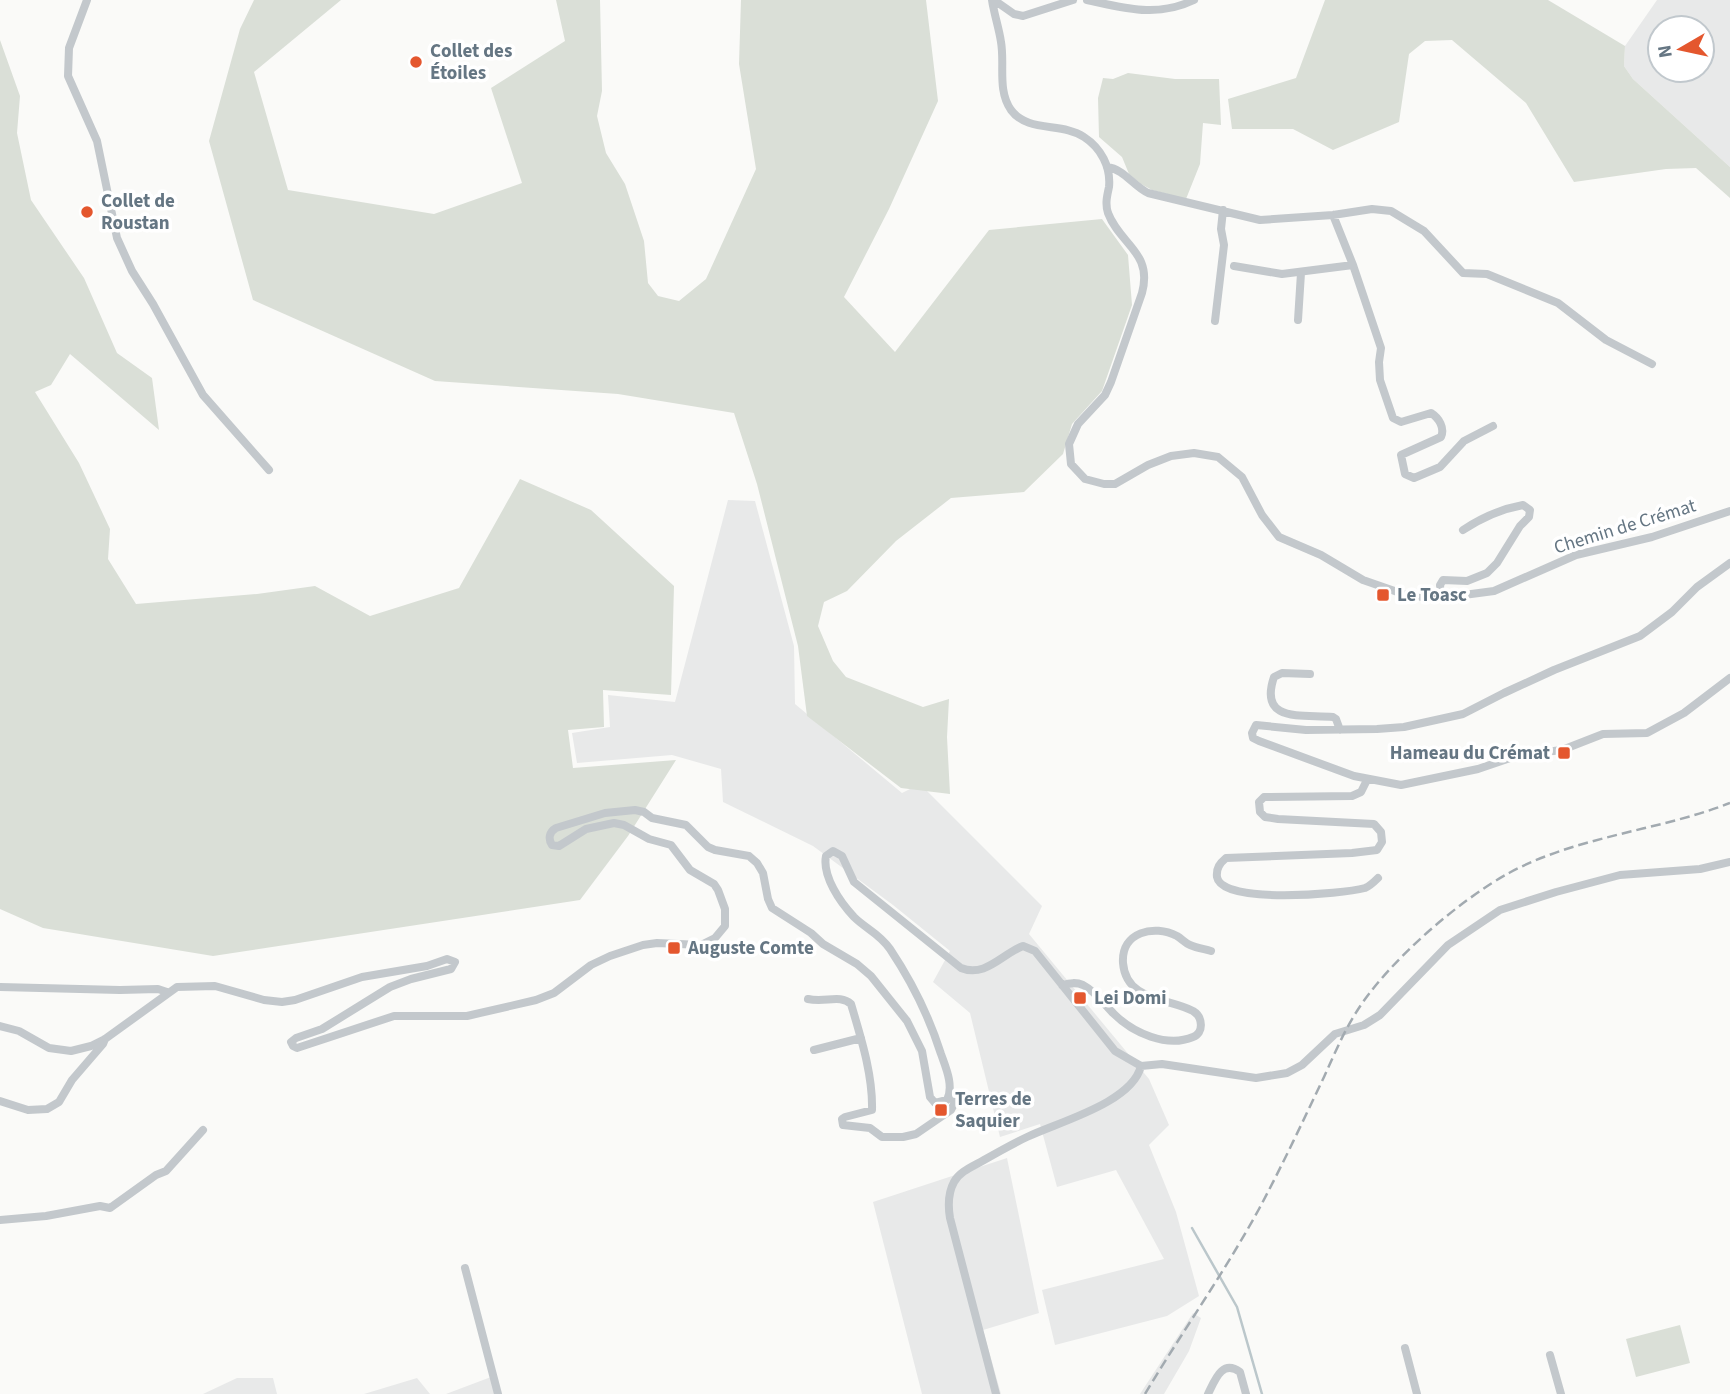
<svg xmlns="http://www.w3.org/2000/svg" width="1730" height="1394" font-family="'Source Sans 3',sans-serif">
  <style>
    .built { fill: #e8e9e9; fill-rule: evenodd }
    .green { fill: #dadfd7 }
    .lines { fill: none; stroke-linecap: round; stroke-linejoin: round }
    .stream { stroke: #bbc7cb; stroke-width: 2.5 }
    .minor { stroke: #c3c8cc; stroke-width: 8 }
    .rail { stroke: #a2aab0; stroke-width: 2.5; stroke-dasharray: 10 5; stroke-linecap: butt }
    .poi-dot { fill: #e4572e; stroke: #fff; stroke-width: 2.5 }
    .labels { text-anchor: middle; dominant-baseline: central; stroke-width: 7; stroke-linejoin: round; paint-order: stroke }
    .poi-label { font-size: 19px; font-weight: bold; fill: #657683; stroke: #fff; text-anchor: start }
    .street-label { font-size: 19px; fill: #657683; stroke: #fff }
  </style>
  <rect width="100%" height="100%" fill="#fafaf8"/>
  <path class="built" d="M1657,0H1730V167L1633,79L1624,66L1625,46ZM1660,28H1702V70H1660Z
    M728,500L755,501L794,646L795,704L902,793L920,784L1042,906L1029,934L1149,1079L1169,1125L1149,1145L1176,1212L1199,1296L1167,1316L1055,1345L1042,1290L1164,1259L1116,1170L1057,1187L1040,1124L1000,1137L970,1013L933,982L950,951L893,905L813,846L723,802L721,769L672,755L577,763L572,733L610,727L608,695L675,702Z
    M1007,1158L1039,1313L983,1330L1001,1394H922L873,1202Z
    M1193,1313L1201,1318L1189,1351L1164,1394H1140Z
    M491,1377L496,1394H446Z
    M237,1378H273L277,1394H203Z
    M417,1378L430,1394H364Z"/>
  <path class="green" d="M254,0H341L254,72L288,190L434,214L522,183L491,88L565,41L556,0H600L602,91L597,116L606,153L625,184L644,241L648,283L658,296L679,301L706,279L756,169L739,64L741,0H926L938,101L889,209L844,297L895,352L989,230L1102,219L1128,255L1132,305L1102,391L1072,424L1063,454L1024,492L951,498L896,541L847,591L824,602L818,626L833,661L846,677L923,707L949,699L947,737L950,794L901,788L807,716L798,646L757,484L734,413L618,394L435,381L253,300L209,141L240,29Z
    M1325,0H1548L1625,46L1624,66L1633,79L1730,167V198L1696,168L1666,169L1574,182L1526,103L1452,40L1425,41L1409,54L1399,122L1333,150L1293,129H1232L1228,99L1296,78Z
    M0,40L20,96L17,133L31,200L84,278L117,353L152,378L159,430L70,354L51,385L35,392L79,463L110,529L108,559L136,604L257,594L315,586L370,616L459,588L520,479L591,510L674,586L671,695L603,690L604,727L568,730L573,768L676,760L628,836L580,900L213,956L43,928L0,909Z
    M1128,73L1175,79H1219L1221,125L1203,123L1200,164L1186,199L1152,190L1141,184L1129,174L1122,157L1099,137L1098,98L1103,78L1113,79Z
    M1680,1325L1690,1363L1636,1377L1626,1339Z"/>
  <g class="lines">
    <path class="stream" d="M1192,1228L1237,1307L1262,1394"/>
    <path class="minor" d="M87,0L69,48L68,76L97,141L117,238L132,271L153,304L203,395L269,470
      M992,0C994,14 999,28 1001,42C1005,64 997,90 1011,110C1028,133 1062,122 1084,137C1101,148 1111,167 1109,187C1107,196 1105,204 1108,213C1120,245 1153,252 1142,293L1111,382L1105,395L1078,424L1069,444L1071,464L1085,479L1104,484H1115L1148,465L1171,456L1194,453L1218,457L1242,477L1262,515L1279,537L1321,555L1363,580L1409,596L1441,598L1494,591L1576,555L1652,537L1730,511
      M994,0L1014,14L1023,16L1073,0
      M1087,0C1125,8 1157,18 1194,0
      M1107,167C1124,169 1133,186 1148,193L1260,220L1333,215L1372,209L1391,211L1424,231L1463,273L1487,274L1558,303L1606,340L1652,364
      M1333,215L1353,265L1381,348L1379,362L1380,380L1393,418L1401,422L1431,413C1439,418 1445,428 1441,437L1401,455L1405,474L1414,478L1440,467L1464,441L1493,426
      M1234,266L1282,274L1353,265
      M1298,320L1301,273
      M1215,321L1224,245L1221,229L1223,210
      M1730,563L1697,587L1672,612L1640,636L1554,670L1504,693L1463,714L1404,727L1377,729L1306,730L1256,725L1252,733L1253,738L1259,741L1354,776L1401,785L1478,769L1519,755L1562,750L1603,734L1647,733L1684,713L1730,678
      M1441,598L1440,585L1443,580L1467,581L1487,573L1497,563L1520,526L1529,517L1530,510L1523,505C1501,509 1481,518 1463,530
      M1310,674L1282,673L1274,677C1258,724 1304,714 1333,717L1336,719L1340,730
      M1367,780L1361,792L1352,796L1264,797L1259,802L1260,812L1265,817L1278,819L1374,824L1381,832L1382,842L1377,850L1352,853L1226,858C1220,863 1216,868 1217,877C1222,905 1342,894 1365,888C1370,886 1374,882 1378,878
      M1062,985C1070,983 1076,982 1083,985C1095,991 1105,1005 1114,1014C1133,1033 1167,1048 1193,1037C1204,1033 1203,1017 1193,1011C1168,998 1126,1001 1123,963C1121,932 1154,924 1177,936C1182,939 1185,943 1190,945C1197,948 1204,949 1211,951
      M0,987L120,990L158,989L167,992
      M808,999C825,1003 840,994 851,1004C861,1038 873,1075 872,1110L845,1117L842,1119L843,1125L870,1128L882,1137H903L916,1134L951,1110L955,1102L949,1096
      M0,1026L19,1031L49,1048L71,1051L91,1046L105,1039L177,987L215,986L264,1000L282,1002L295,1000L362,977L427,966L447,959L455,962L451,969L411,979L390,987L322,1029L296,1038L291,1042L293,1046L297,1048L394,1016H467L536,1000L554,993L591,965L610,956L643,945L657,943L701,945L715,938L725,926V909L718,890L714,884L690,870L671,845L649,839L624,825L614,823L586,829L559,846L552,845C548,839 549,832 556,828L605,813L635,810L644,812L652,818L686,825L708,847L715,850L749,856L757,863L763,873L768,899L772,908L811,933L823,944L857,964L871,976L907,1021L922,1051L930,1097L935,1103L947,1100C954,1086 946,1068 941,1054C929,1016 912,982 890,949C879,933 866,929 854,917C840,902 822,876 826,856L833,851L842,856L854,882L961,968C985,978 1002,954 1023,946L1035,951L1115,1051L1141,1066
      M814,1050L861,1038
      M1141,1066L1162,1064L1256,1078L1287,1073L1302,1065L1335,1034L1364,1025L1380,1015L1448,945L1500,910L1556,892L1620,875L1700,869L1730,862
      M0,1101L28,1110L47,1109L59,1102L72,1080L103,1044L105,1039
      M0,1220L46,1216L100,1206L110,1208L156,1175L166,1171L203,1130
      M465,1268L498,1394
      M1405,1348L1417,1394
      M1550,1355L1561,1394
      M996,1394L950,1218C948,1206 948,1193 954,1182C960,1171 974,1166 984,1160C998,1152 1012,1144 1027,1137C1058,1122 1132,1103 1141,1066
      M1208,1394C1215,1380 1222,1359 1240,1372L1246,1394"/>
    <path class="rail" d="M1145,1394C1182,1332 1224,1273 1259,1209C1282,1166 1303,1121 1324,1077C1334,1055 1344,1031 1357,1011C1388,962 1458,901 1509,873C1577,836 1658,831 1730,803"/>
  </g>
  <g class="poi-dot">
    <circle cx="416" cy="62" r="7"/>
    <circle cx="87" cy="212" r="7"/>
    <rect x="1376" y="588" width="14" height="14" rx="3.5"/>
    <rect x="1557" y="746" width="14" height="14" rx="3.5"/>
    <rect x="667" y="941" width="14" height="14" rx="3.5"/>
    <rect x="1073" y="991" width="14" height="14" rx="3.5"/>
    <rect x="934" y="1103" width="14" height="14" rx="3.5"/>
  </g>
  <g class="labels">
    <g class="poi-label">
      <text x="430" y="51">Collet des<tspan x="430" dy="22">Étoiles</tspan></text>
      <text x="101" y="201">Collet de<tspan x="101" dy="22">Roustan</tspan></text>
      <text x="1397" y="595">Le Toasc</text>
      <text x="1550" y="753" text-anchor="end">Hameau du Crémat</text>
      <text x="688" y="948">Auguste Comte</text>
      <text x="1094" y="998">Lei Domi</text>
      <text x="955" y="1099">Terres de<tspan x="955" dy="22">Saquier</tspan></text>
    </g>
    <g class="street-label">
      <text transform="translate(1625 527) rotate(-17)">Chemin de Crémat</text>
    </g>
  </g>
  <g transform="translate(1681 49) rotate(261)"><circle r="33" fill="#ffffff" stroke="#c1c8cd" stroke-width="2"/>
  <path d="M0-5L12 26L0 18L-12 26Z" fill="#e4572e"/>
  <text y="-10" font-size="19" font-weight="bold" text-anchor="middle" fill="#657683">N</text>
  </g>
</svg>
